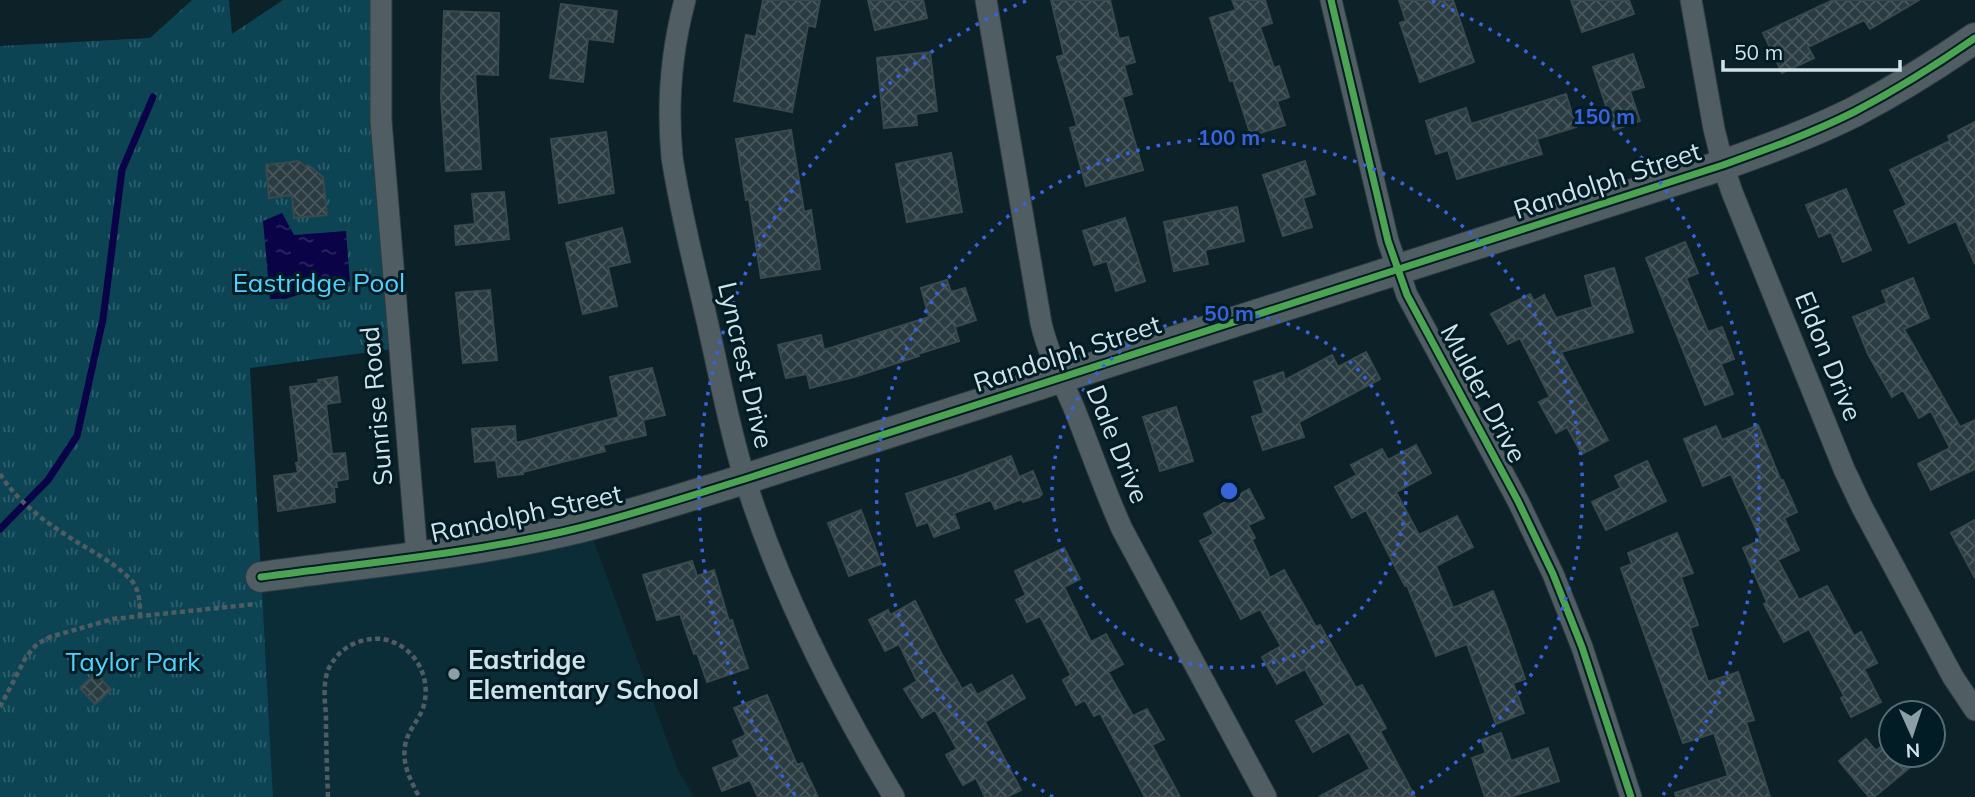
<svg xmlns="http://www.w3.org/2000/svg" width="1975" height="797" font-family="Mulish,sans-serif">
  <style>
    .built { fill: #0b2d38 }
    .park { fill: url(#park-tufts) }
    .water { fill: url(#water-ripples) }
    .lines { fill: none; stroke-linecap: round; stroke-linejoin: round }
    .stream { stroke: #0b0347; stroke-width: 7 }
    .building { fill: url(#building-cross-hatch); stroke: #384a4d; stroke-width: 2 }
    .street-casing { stroke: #2d3b40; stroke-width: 23 }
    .secondary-casing { stroke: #2d3b40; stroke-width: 32 }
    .path { stroke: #4f5d63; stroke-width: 4.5; stroke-dasharray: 5 3.5; stroke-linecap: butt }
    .street { stroke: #505e63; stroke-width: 21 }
    .secondary { stroke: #505e63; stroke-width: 30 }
    .cycleway-casing { stroke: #021c25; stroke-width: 11 }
    .cycleway { stroke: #4ca352; stroke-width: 7 }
    .ring { fill: none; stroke: #3864db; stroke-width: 3.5; stroke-dasharray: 3.5 7 }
    .poi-dot { fill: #8b9fa6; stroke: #021c25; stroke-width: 2.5 }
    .labels { text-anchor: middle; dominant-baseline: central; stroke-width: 6; stroke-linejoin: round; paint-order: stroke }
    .street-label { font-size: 26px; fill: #cfe3ea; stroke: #021c25 }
    .park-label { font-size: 26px; fill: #53d1fa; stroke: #021c25 }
    .poi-label { font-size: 26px; font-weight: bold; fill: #cfe3ea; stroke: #021c25; text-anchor: start }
    .centre { fill: #3864db; stroke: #021c25; stroke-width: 3.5 }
    .ring-label { font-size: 21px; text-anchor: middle; font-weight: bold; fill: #3864db; stroke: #021c25; stroke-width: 6; stroke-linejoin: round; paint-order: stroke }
  </style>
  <defs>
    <pattern id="park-tufts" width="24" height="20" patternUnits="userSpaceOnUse" patternTransform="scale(1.75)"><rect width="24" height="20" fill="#0c4454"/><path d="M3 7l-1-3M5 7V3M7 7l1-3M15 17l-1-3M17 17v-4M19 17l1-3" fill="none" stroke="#2e5f6d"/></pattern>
    <pattern id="water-ripples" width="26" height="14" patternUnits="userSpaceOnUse" patternTransform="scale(1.75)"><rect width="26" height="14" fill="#0b0347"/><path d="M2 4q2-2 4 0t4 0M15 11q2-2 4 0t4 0" fill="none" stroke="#2e2862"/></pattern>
    <pattern id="building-cross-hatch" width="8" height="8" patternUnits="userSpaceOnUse" patternTransform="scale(1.75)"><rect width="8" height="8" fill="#2a3c41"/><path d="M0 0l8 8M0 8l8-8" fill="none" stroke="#48585d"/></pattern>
  </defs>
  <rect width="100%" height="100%" fill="#0c2128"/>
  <path class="built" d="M588,525L678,770L694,797H273L261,577Z"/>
  <path class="park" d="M192,0H229L232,34L283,0H381L400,348L250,368L273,797H0V46L150,38Z"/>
  <path class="water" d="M282,213L294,235L346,231L350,282L320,284L305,293L285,299H270L263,221Z"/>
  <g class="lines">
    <path class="stream" d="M0,529L48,480L77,436L103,319L122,170L153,97"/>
  </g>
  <path class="building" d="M763,0H820L815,27L808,25L792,112L734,101L746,35L756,37Z
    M868,0H923L927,18L875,30Z
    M1051,0H1110L1119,39L1128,37L1135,62L1124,65L1132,94L1122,97L1143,170L1086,186L1070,128L1077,126L1057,57L1064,55Z
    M1232,0H1265L1272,23L1260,27L1274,68L1279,66L1289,97L1277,101L1285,125L1251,136L1233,80L1230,81L1210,18L1236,10Z
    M1399,0H1453L1474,62L1420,82L1400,23L1406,21Z
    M1571,0H1629L1634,14L1582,32Z
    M1833,0H1919L1870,29L1864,20L1808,47L1814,58L1782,73L1763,33Z
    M561,4L617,11L613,42L588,39L583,82L550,78Z
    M444,11L499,13L498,75L475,74L481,169L446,171L441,97Z
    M930,52L937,111L916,114L917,125L884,128L877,58Z
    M1633,54L1644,87L1630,91L1640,121L1614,130L1593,67Z
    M1566,94L1576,127L1537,139L1542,154L1457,179L1448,150L1436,154L1426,121L1466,108L1471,124Z
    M1975,122V264L1956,221L1909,243L1894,211L1907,205L1890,170L1950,141L1948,136Z
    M791,130L804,212L811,210L820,269L761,278L749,199L746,200L736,139Z
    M606,132L614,193L559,203L551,139Z
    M951,153L962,212L907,222L896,164Z
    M299,161L306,167L308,165L323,177L327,215L294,218L292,195L269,198L266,165Z
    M1305,161L1315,194L1303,198L1312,227L1283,236L1263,175Z
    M1846,189L1871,250L1843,262L1831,232L1819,237L1806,205Z
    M504,192L509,239L456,245L455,226L475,224L472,194Z
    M1237,207L1244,241L1205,250L1208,264L1174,271L1164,222Z
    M1125,218L1145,281L1116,291L1107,261L1094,265L1083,231Z
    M622,228L630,262L608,267L617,306L583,314L566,243Z
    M1685,242L1698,273L1686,278L1708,332L1722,327L1734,359L1721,364L1733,394L1705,405L1646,258Z
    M1614,268L1633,332L1561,352L1608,440L1582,454L1567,427L1556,433L1539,402L1550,397L1520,338L1508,344L1491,314L1530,294L1534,301L1544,295L1556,318L1593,307L1585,276Z
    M1913,278L1929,318L1904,329L1960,427L1975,420V469L1931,490L1918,464L1950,448L1931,411L1919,418L1903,390L1892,397L1868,354L1853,317L1887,303L1882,291Z
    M947,280L951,292L965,288L976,320L955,327L959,341L918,354L919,356L854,377L810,388L807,374L786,378L778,345L821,335L824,350L929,317L921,288Z
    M490,290L497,360L463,363L456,293Z
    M1366,352L1380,379L1299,422L1304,437L1263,450L1252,417L1264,413L1254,382L1283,372L1285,380L1332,355L1338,367Z
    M652,368L665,415L643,420L646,435L603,445L605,451L523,472V474L498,477L496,460L475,462L472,429L515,426L516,443L619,417L610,377Z
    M337,377L340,402L326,404L332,454L345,453L348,479L336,481L337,487H334L335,502L278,511L274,476L298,473L296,463L299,462L290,387L319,383L318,380Z
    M1176,407L1193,461L1160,471L1143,417Z
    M1758,425L1781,481L1783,480L1797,512L1784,518L1799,550L1778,560L1799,600L1827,586L1854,636L1861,632L1877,663L1864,669L1881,702L1851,717L1841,698L1844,696L1809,629L1784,642L1764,604L1767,602L1743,548L1761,540L1731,474L1703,486L1684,439L1716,426L1722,440Z
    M1416,445L1431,473L1396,492L1419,535L1457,516L1473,547L1436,566L1453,608L1493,591L1506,624L1525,679L1513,683L1524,713L1496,724L1467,644L1436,656L1407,585L1405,586L1366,510L1352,518L1335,487L1357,475L1351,465L1382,449L1388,460Z
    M1011,456L1019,477L1033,471L1042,494L1039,497L1023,502L1022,499L995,509L991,500L954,513L959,528L934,537L928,522L917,526L906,494L960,476Z
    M1647,461L1666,501L1606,530L1592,502L1621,488L1615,476Z
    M1249,489L1264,518L1248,525L1255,538L1252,540L1270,578L1284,570L1316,627L1320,625L1356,688L1362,685L1386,728L1380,731L1415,797H1319L1370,769L1349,732L1313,752L1296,721L1325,705L1305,669L1277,684L1262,657L1281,646L1260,609L1241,619L1200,541L1214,534L1204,514Z
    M861,510L881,564L849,576L828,523Z
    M1975,520V578L1951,533Z
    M1677,533L1693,573L1681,577L1698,625L1690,628L1708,682L1738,672L1754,720L1746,722L1770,797H1676L1675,793L1728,776L1714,733L1683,743L1621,568L1632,564L1628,553Z
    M1064,548L1080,579L1064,587L1091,642L1106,634L1123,664L1108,672L1133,716L1147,709L1164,739L1152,745L1180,797H1145L1100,713L1094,716L1085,700L1076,705L1063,680L1071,675L1040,616L1027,622L1016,600L1026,595L1015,571Z
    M692,561L697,576L714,570L729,621L732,620L748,668L707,682L697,653L694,654L680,614L657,620L643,575Z
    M915,601L940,651L962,689L971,684L977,695L1012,675L1025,698L985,722L1021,790L1007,797H985L976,778L963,785L946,755L957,749L935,710L922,718L904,689L917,681L899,644L885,651L869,620L888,610L890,615Z
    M96,673L111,690L95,704L80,688Z
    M767,695L797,765L802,763L818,797H758L750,780L722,791L713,768L740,757L733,741L746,735L734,708Z
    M1501,733L1511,761L1548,748L1559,781L1510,797H1485L1472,758L1486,753L1481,740Z
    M1891,738V755H1925L1874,797H1869L1839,761L1866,739L1876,751Z"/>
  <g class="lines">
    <defs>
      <path id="street" d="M381,0V121L417,556
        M685,0C671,52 667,103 672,157C681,217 697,275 710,334C721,382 730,432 745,479C780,591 834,697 894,797
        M986,0L1041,323C1048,353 1062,380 1074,408C1090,448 1104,489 1122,529L1266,797
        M1331,0L1388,241L1407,295L1518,501L1553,574L1582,647L1631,797
        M1691,0L1714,129L1723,165L1732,192L1844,469L1862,507L1953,677L1975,710"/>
      <path id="secondary" d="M261,577C363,563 466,554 566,531C626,517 686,497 745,479L1723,165C1768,149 1812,133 1854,112C1896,90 1936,65 1975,38"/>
    </defs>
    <use href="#street" class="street-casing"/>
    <use href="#secondary" class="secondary-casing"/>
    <path class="path" d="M0,474C19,504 48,524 77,542C95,553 116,564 131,580C140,590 140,604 140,616
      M0,707L26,657L37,644L50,637L113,619L256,604
      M328,797C327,770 326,743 326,716C325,702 323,687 327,673C329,666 333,661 338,655C348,644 366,637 382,639C414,644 433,677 423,708C418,722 407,731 405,746C402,766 411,780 419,797"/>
    <use href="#street" class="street"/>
    <use href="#secondary" class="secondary"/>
    <defs>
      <path id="cycleway" d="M1331,0L1388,241L1407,295L1518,501L1553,574L1582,647L1631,797
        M261,577C363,563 466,554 566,531C626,517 686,497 745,479L1723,165C1768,149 1812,133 1854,112C1896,90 1936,65 1975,38"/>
    </defs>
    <use href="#cycleway" class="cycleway-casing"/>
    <use href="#cycleway" class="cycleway"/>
  </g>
  <g class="ring">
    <circle cx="1229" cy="491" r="177"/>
    <path d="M1053 797A353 353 0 1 1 1406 797"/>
    <path d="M795 795A530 530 0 0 1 1026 1M1432 1A530 530 0 0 1 1663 795"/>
  </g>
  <circle class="poi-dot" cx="454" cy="674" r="7"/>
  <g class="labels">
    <g class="street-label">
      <text transform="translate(1607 180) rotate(-18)">Randolph Street</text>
      <text transform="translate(1067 353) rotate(-18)">Randolph Street</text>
      <text transform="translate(1829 356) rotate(68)">Eldon Drive</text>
      <text transform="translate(746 365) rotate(77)">Lyncrest Drive</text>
      <text transform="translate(1484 393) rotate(62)">Mulder Drive</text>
      <text transform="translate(376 406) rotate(-95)">Sunrise Road</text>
      <text transform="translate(1118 444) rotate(68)">Dale Drive</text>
      <text transform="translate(526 513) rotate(-12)">Randolph Street</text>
    </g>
    <g class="park-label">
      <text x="319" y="282">Eastridge Pool</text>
      <text x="133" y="661">Taylor Park</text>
    </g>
    <g class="poi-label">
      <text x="468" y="659">Eastridge<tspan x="468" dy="30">Elementary School</tspan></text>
    </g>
  </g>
  <circle cx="1229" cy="491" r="10" class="centre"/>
  <g class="ring-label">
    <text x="1604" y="124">150 m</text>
    <text x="1229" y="145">100 m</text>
    <text x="1229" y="321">50 m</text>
  </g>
  <g transform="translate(1912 734) rotate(177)"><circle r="33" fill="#021c25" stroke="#546c74" stroke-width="2"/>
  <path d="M0-5L12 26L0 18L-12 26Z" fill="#8b9fa6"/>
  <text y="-10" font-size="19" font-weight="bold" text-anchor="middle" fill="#cfe3ea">N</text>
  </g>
  <path d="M1723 60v10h177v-10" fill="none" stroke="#cfe3ea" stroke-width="3.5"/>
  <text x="1734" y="60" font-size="21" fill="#cfe3ea" stroke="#021c25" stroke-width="5" paint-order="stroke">50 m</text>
</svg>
